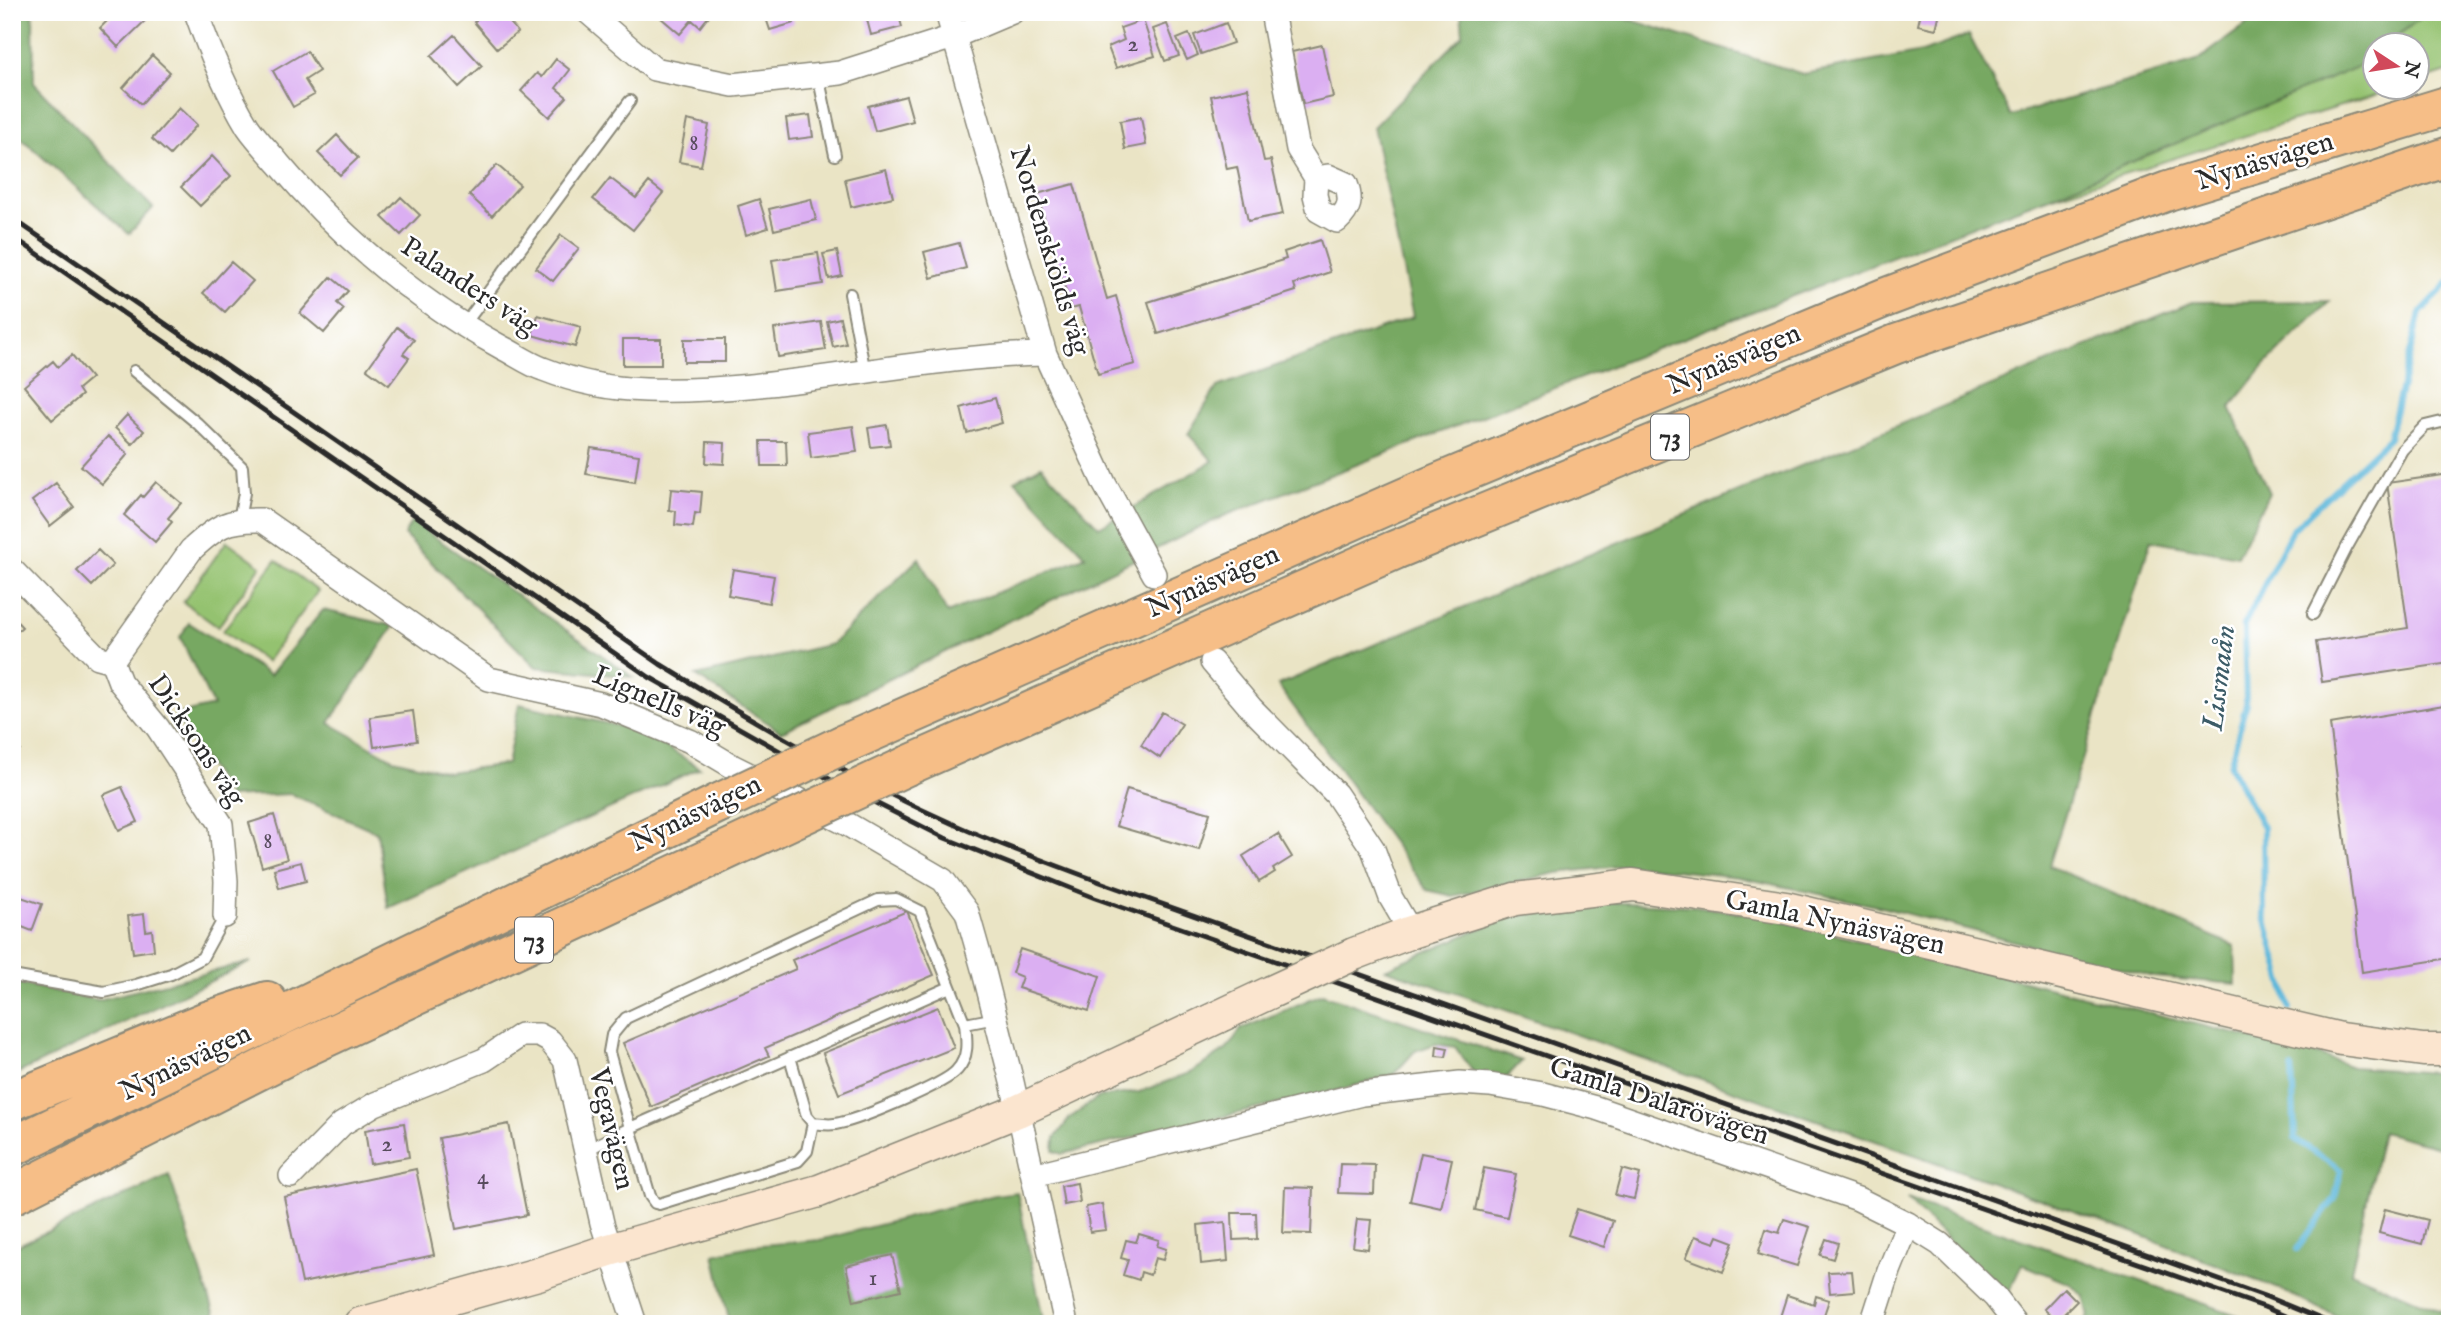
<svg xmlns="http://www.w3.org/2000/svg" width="2462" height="1336" font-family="'IM FELL English',serif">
	<rect width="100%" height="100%" fill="#fff"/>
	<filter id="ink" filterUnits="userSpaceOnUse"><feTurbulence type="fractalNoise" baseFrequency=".0143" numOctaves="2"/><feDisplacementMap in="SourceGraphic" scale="14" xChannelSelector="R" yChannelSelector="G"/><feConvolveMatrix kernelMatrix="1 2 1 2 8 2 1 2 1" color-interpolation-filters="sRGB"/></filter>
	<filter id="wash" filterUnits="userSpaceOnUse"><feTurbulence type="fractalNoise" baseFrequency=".00686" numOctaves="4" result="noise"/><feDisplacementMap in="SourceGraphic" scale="28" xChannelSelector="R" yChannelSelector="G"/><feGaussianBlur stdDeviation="1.57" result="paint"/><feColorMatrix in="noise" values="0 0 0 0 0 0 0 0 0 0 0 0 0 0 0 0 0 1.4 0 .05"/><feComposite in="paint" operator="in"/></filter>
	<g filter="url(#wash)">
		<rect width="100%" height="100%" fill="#eae4c5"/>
		<path fill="#94c270" stroke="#60764e" stroke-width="2" d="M2428 12H2450V71L2417 82 2416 46H2385Z
			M2374 53V88H2398L2041 200 2355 68Z
			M227 541 261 566 218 627 183 602Z
			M276 560 318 591 266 662 223 631Z"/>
		<path fill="#77a862" stroke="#516a46" stroke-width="2" d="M12 12H33L34 83 153 208 129 234 12 130Z
			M1461 12H1606L1803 74 1922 52 1969 35 2011 116 2197 61 2263 12H2428L2385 45 2374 46V53L2355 68 2041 200 1224 516 781 732 696 676 832 644 919 558 947 613 1086 556 1015 480 1041 466 1099 527 1213 461 1188 434 1217 387 1413 317 1373 127 1463 35Z
			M2330 301 2264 366 2230 408 2269 493 2237 556 2151 540 2049 866 2235 946 2236 984 2154 977 1877 906 1738 877 1629 865 1557 873 1453 896 1427 890 1278 685 2192 302Z
			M412 521 633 677 536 667 404 535Z
			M323 610 394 626 329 723 393 759 448 772 507 764 519 704 641 731 700 768 388 908 377 832 291 794 229 797 175 715 213 706 180 637 189 623 270 675Z
			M1602 902 1695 906 1768 917 2319 1055 2352 1067 2450 1074V1150L2382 1132 2351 1272 2450 1315V1324H2353L2281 1290 2138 1234 1526 1017 1385 969 1505 918Z
			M251 962 12 1076V982L98 1000Z
			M1322 994 1522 1061 1506 1078 1474 1073 1455 1047 1435 1044 1415 1051 1394 1074 1343 1089 1062 1154 1054 1151 1055 1138 1070 1118 1099 1097 1139 1092 1192 1072 1227 1049 1241 1029Z
			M169 1175 218 1324H12V1248Z
			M1017 1192 1044 1324H730L714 1254 750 1246 820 1240 995 1195Z
			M1907 1199 2262 1324H2083L2089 1316 2084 1296 2070 1284 2022 1264 2009 1292 1965 1258Z"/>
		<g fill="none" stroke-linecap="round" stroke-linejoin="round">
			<path stroke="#5db7da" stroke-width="6" d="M2290 1009 2264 913 2263 827 2230 766 2246 704 2244 625 2292 530 2389 438 2420 313 2450 281
				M2292 1069 2295 1139 2341 1170 2335 1198 2297 1249"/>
		</g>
		<g id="blocks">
			<path fill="#dbaff2" d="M116 12H143L148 18 118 47 100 28Z
				M248 12H270L251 20Z
				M485 12H501L518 32 497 49 474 22Z
				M664 12H712L700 27 692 20 680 34 660 17Z
				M764 12H791L794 23 770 30Z
				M865 12H898L902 27 871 35Z
				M1289 12H1308V13L1290 17Z
				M1921 12H1940L1936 29 1918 25Z
				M1143 20 1155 56 1116 68 1108 47 1124 40 1120 28Z
				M1226 23 1233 43 1201 54 1194 35Z
				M1167 24 1179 56 1165 61 1153 29Z
				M1189 34 1198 55 1187 60 1177 39Z
				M454 35 482 66 459 87 431 56Z
				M1322 45 1333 97 1303 104 1292 52Z
				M307 51 319 71 305 80 314 95 293 107 273 71Z
				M152 55 170 72 141 104 123 88Z
				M556 59 570 70 556 88 567 97 549 117 521 91 537 73 542 77Z
				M1248 88 1264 161 1271 160 1283 214 1248 221 1237 167 1227 169 1211 96Z
				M906 96 913 121 875 131 868 106Z
				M179 108 197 125 170 155 152 139Z
				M810 115 813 137 789 140 786 118Z
				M1141 117 1146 145 1125 149 1120 121Z
				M687 120 709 125 701 166 679 162Z
				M337 135 358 158 340 175 318 153Z
				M212 156 231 176 200 206 181 187Z
				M497 165 520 185 492 216 469 195Z
				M886 169 893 197 851 207 845 179Z
				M610 178 636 198 649 182 663 193 633 230 593 199Z
				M1074 184 1107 299 1116 296 1135 364 1098 374 1079 307 1071 309 1037 194Z
				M401 197 420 215 401 235 382 217Z
				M759 199 768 228 746 235 738 206Z
				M811 199 816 220 774 230 769 209Z
				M561 235 579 248 553 281 536 268Z
				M1320 240 1330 272 1294 284 1296 291 1158 334 1148 302 1286 259 1284 252Z
				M959 243 966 268 931 278 924 252Z
				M837 251 842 276 829 279 823 254Z
				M818 253 823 284 777 291 772 260Z
				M231 262 253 281 225 312 203 293Z
				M331 277 348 291 337 303 344 309 324 333 300 313Z
				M538 315 581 327 575 347 532 335Z
				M840 318 846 344 833 347 827 321Z
				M821 322 826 350 778 357 774 329Z
				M397 327 414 340 403 354 409 358 389 385 367 369Z
				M623 339H661V365H623Z
				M684 339H725V362H684Z
				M72 355 91 378 78 389 82 395 52 420 24 386 53 361 58 367Z
				M995 398 1002 423 967 433 961 408Z
				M127 415 144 431 132 444 115 428Z
				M887 425 890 445 871 447 868 428Z
				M853 426 857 452 811 458 808 432Z
				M108 436 128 454 102 484 81 466Z
				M761 441H786L787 466H762Z
				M707 442 725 443 724 464 706 463Z
				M591 448 639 455 635 482 586 474Z
				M2450 474V663L2322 682 2316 642 2408 628 2387 483Z
				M156 482 181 503 168 518 172 522 155 542 124 515 141 495 143 497Z
				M56 483 74 507 50 526 32 501Z
				M671 489 702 492 700 514 695 513 693 527 675 525 676 511 669 510Z
				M98 550 113 565 92 586 77 571Z
				M733 569 774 576 769 603 728 595Z
				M12 616 22 627 12 636Z
				M2450 704V958L2362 972 2330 724Z
				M413 711 417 741 374 747 370 717Z
				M1162 712 1182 724 1160 758 1141 745Z
				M12 740 20 750 12 756Z
				M122 787 138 822 119 830 103 795Z
				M1127 789 1210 813 1199 850 1116 826Z
				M274 815 287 859 262 867 249 823Z
				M1278 834 1292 857 1273 869 1275 872 1259 882 1243 856Z
				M301 862 306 881 279 888 274 869Z
				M12 894 42 904 32 931 12 923Z
				M907 911 934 975 765 1048 769 1056 651 1107 623 1043 796 969 792 960Z
				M144 914 146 931 152 930 154 950 133 953 128 916Z
				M1020 949 1100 976 1089 1011 1018 988 1022 977 1012 973Z
				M938 1007 954 1048 839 1094 823 1053Z
				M1437 1046 1448 1048 1446 1057 1436 1056Z
				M404 1123 409 1157 370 1164 365 1130Z
				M509 1124 527 1215 456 1229 439 1138Z
				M1421 1153 1452 1159 1441 1208 1410 1201Z
				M1340 1164 1375 1165 1374 1194 1338 1193Z
				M1484 1168 1516 1174 1507 1217 1475 1210Z
				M416 1169 434 1255 302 1283 284 1197Z
				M1622 1169 1640 1174 1634 1199 1615 1195Z
				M1077 1183 1080 1202 1064 1205 1061 1186Z
				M1285 1187 1313 1188 1311 1234 1283 1233Z
				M1102 1204 1106 1230 1090 1232 1086 1207Z
				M1577 1209 1613 1221 1604 1247 1568 1235Z
				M2385 1209 2428 1220 2422 1244 2379 1233Z
				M1232 1213H1256L1257 1239 1233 1240Z
				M1357 1219 1371 1220 1368 1249 1353 1247Z
				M1784 1219 1810 1227 1797 1266 1758 1254 1766 1229 1779 1233Z
				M1225 1222 1228 1261 1201 1264 1198 1225Z
				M1139 1234 1159 1240 1157 1246 1166 1249 1163 1260 1155 1258 1150 1275 1141 1272 1139 1280 1123 1275 1128 1260 1121 1258 1126 1240 1136 1242Z
				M1695 1236 1715 1243 1718 1236 1734 1242 1723 1272 1686 1258Z
				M1826 1239 1838 1243 1833 1259 1820 1255Z
				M892 1255 901 1290 854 1301 846 1266Z
				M1852 1271 1854 1291 1830 1293 1828 1272Z
				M2064 1288 2077 1301 2057 1321 2044 1309Z
				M1787 1295 1814 1304 1816 1296 1829 1300 1821 1324H1800L1780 1317Z
				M715 1318 716 1324H693V1323Z"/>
		</g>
	</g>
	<g filter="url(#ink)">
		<use href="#blocks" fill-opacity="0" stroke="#8a8878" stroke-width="2"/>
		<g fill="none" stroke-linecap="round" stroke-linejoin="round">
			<g stroke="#8a8878" stroke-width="14">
				<path id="lane" d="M818 75 835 155
					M850 294 865 373
					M464 325 630 101
					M134 371 197 423 242 467 244 493 239 520
					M2313 614 2347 547 2402 450 2425 426 2450 420
					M12 976 104 992 136 985 171 974 202 958 225 916
					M790 1057 807 1116 813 1123C822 1124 831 1126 840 1123 860 1119 946 1084 957 1070 969 1057 967 1041 965 1024
					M813 1123 807 1151 798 1161 659 1204 655 1203 650 1196 630 1128 950 987
					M585 1151 630 1128 609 1052 612 1035 626 1018 878 900 896 899 920 911 965 1024 996 1018"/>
			</g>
			<g stroke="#8a8878" stroke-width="26">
				<path id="street" d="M196 12C210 52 226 91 248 127 257 140 269 152 279 164 341 237 417 301 501 347 515 354 529 364 543 369 576 382 611 389 646 390 780 394 912 356 1045 354
					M588 12 654 69 733 85 840 73 953 37 1012 12
					M947 12 1045 354 1104 483 1154 574
					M1272 12 1298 149 1316 178 1315 195 1319 211 1337 221C1350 209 1352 200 1346 184L1328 176 1316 178
					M12 570 97 657 112 661 120 682 158 728 221 824 226 881 225 916
					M112 661 191 550C217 526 227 519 262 520L489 679 601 704 690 741 732 766 847 824 943 880 967 912 984 972 1012 1082 1066 1324
					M1212 662 1251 708 1336 794 1373 849 1391 898 1411 932
					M1033 1175 1362 1094 1460 1083 1490 1085 1543 1094 1596 1108 1858 1199 1908 1224 1940 1244 1995 1297 2016 1324
					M291 1176 342 1124 375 1104 484 1060 521 1035H539L550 1041 565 1060 602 1223 635 1324
					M1872 1324 1889 1271 1908 1224"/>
			</g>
			<g stroke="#8a8878" stroke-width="35">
				<path id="secondary" d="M1354 954 1411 932 1515 899 1633 885 1786 908 2341 1039 2423 1050H2450
					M360 1324 538 1274 609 1250 819 1191 1018 1111 1271 992"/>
			</g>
			<g stroke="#8a8878" stroke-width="42">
				<path id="highway" d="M844 744 1431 486 1884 298 2168 191 2450 105
					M909 765 1395 550 1896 344 2450 156
					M12 1101 204 1022 267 1001
					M12 1147 719 803
					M12 1195 299 1050 770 830"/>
			</g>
			<use href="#lane" stroke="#fff" stroke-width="10"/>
			<use href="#street" stroke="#fff" stroke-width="23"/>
			<use href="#secondary" stroke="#fbe5cf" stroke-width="32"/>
			<use href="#highway" stroke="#f6be87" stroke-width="38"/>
			<path stroke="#2b2b2b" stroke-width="5" d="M12 218 660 664C754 722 850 778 951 823 999 845 1051 863 1100 882L2267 1297 2333 1324
				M12 236 649 677 838 784 945 838 1095 898 2264 1307 2304 1324"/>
			<g stroke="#8a8878" stroke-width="35" stroke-linecap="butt">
				<path id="secondary-bridge" d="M1271 992 1354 954"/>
			</g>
			<g stroke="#8a8878" stroke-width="42" stroke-linecap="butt">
				<path id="highway-bridge" d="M719 803 844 744
					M770 830 909 765"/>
			</g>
			<use href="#secondary-bridge" stroke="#fbe5cf" stroke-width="32"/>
			<use href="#highway-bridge" stroke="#f6be87" stroke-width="38"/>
		</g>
	</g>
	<g text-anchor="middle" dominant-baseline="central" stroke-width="5" stroke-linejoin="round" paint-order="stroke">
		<g font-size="24" fill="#574c5d">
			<text x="1133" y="44">2</text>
			<text x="694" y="143">8</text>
			<text x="268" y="841">8</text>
			<text x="387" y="1144">2</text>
			<text x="483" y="1177">4</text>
			<text x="873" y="1278">1</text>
		</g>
		<g fill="#fff" stroke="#6b6b6b" stroke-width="2">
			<rect x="1651" y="414.5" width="38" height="45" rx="5"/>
			<rect x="515" y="917.5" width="38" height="45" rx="5"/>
		</g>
		<g font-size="26" font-weight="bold" fill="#2b2b2b">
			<text x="1670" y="437">73</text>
			<text x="534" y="940">73</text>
		</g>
		<g font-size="28" fill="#2b2b2b" stroke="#fff">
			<text transform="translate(2265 162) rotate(-17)">Nynäsvägen</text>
			<text transform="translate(1049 251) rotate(73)">Nordenskiölds väg</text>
			<text transform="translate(469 287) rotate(33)">Palanders väg</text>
			<text transform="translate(1734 360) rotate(-23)">Nynäsvägen</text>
			<text transform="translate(1213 582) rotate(-24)">Nynäsvägen</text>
			<text transform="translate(659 702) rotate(23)">Lignells väg</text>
			<text transform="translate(196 741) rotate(56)">Dicksons väg</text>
			<text transform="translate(696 814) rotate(-26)">Nynäsvägen</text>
			<text transform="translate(1835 923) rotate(12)">Gamla Nynäsvägen</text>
			<text transform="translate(186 1063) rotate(-26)">Nynäsvägen</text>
			<text transform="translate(1659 1102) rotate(18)">Gamla Dalarövägen</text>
			<text transform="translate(611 1129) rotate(77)">Vegavägen</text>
		</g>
		<g font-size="30" font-style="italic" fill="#3c5c68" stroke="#fff">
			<text transform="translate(2220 678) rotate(-83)">Lissmaån</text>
		</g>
	</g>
	<rect width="2462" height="1336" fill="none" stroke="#fff" stroke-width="42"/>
	<g transform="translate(2396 66) rotate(102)"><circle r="33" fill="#ffffff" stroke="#aaaaaa" stroke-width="2"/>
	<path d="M0-5L12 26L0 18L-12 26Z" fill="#d1495b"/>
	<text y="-10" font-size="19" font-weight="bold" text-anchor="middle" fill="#2b2b2b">N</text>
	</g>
</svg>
